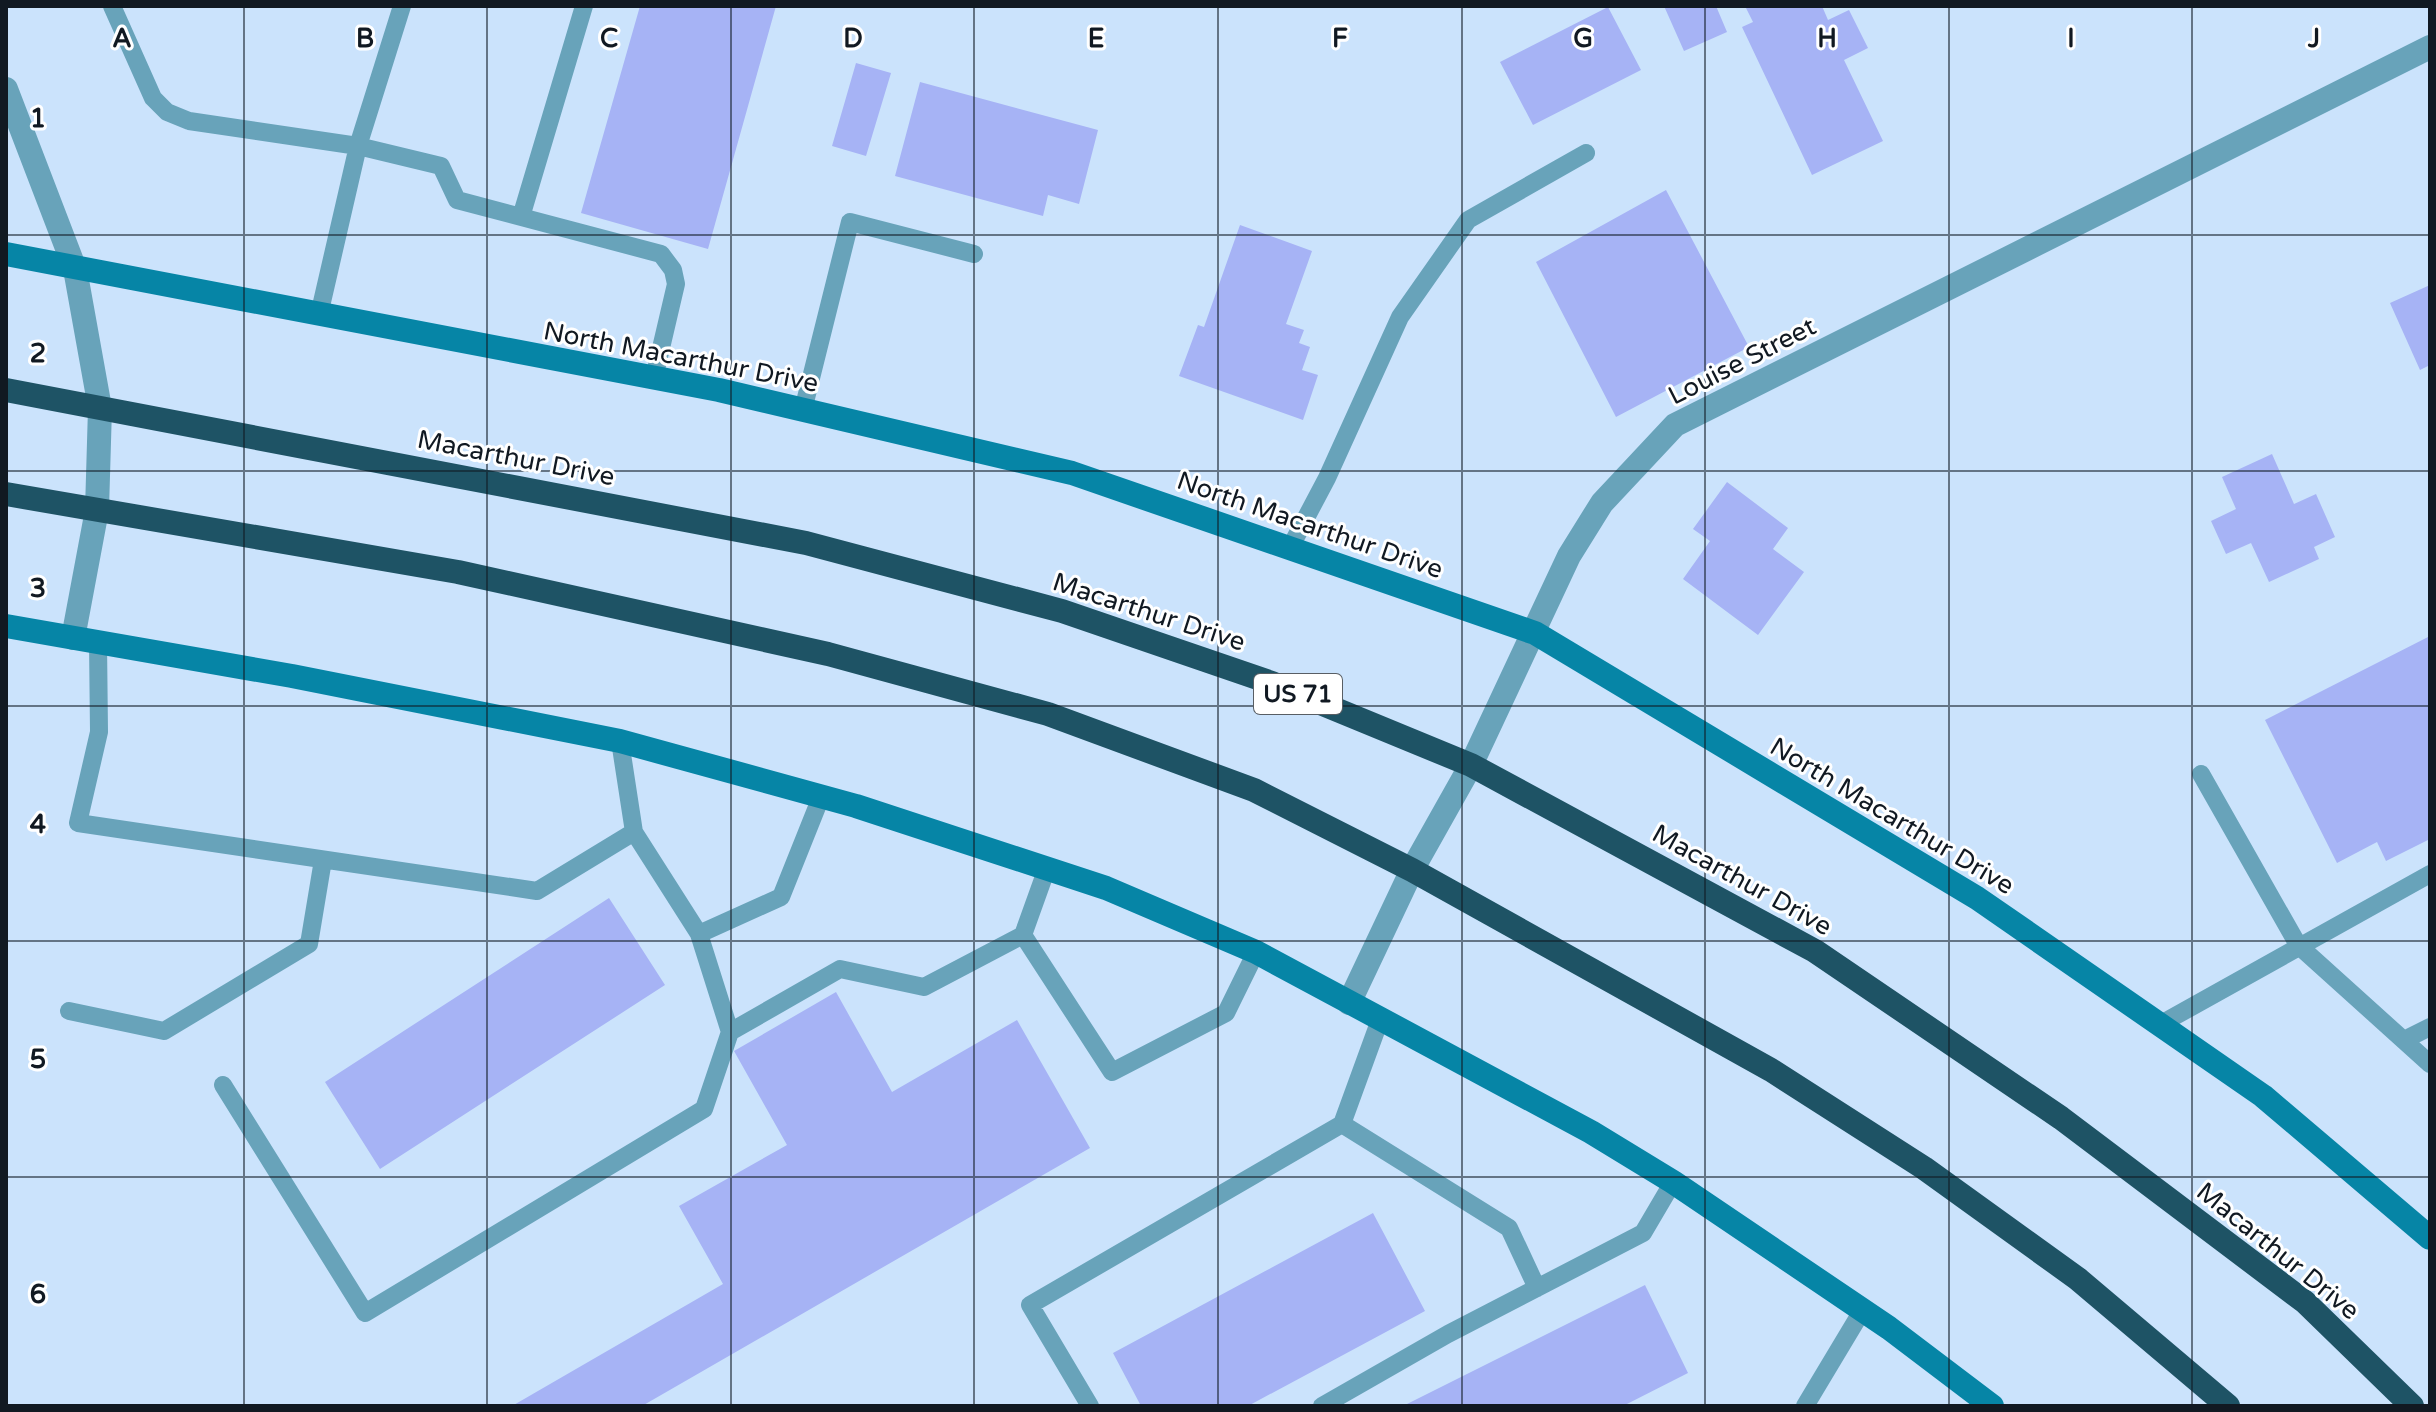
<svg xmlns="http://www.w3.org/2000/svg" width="2436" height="1412" font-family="'Varela Round',sans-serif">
	<rect width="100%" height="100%" fill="#cbe3fc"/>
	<path fill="#a6b3f5" d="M640 6H776L708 249 581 213Z
		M1664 6H1716L1727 32 1684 51Z
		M1745 6H1822L1828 20 1849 10 1868 48 1844 60 1883 141 1812 175 1742 27 1753 22Z
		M1608 7 1641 70 1533 125 1500 62Z
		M856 63 891 73 866 156 832 146Z
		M920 82 1098 130 1079 204 1048 195 1043 216 895 176Z
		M1666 190 1749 347 1616 417 1536 262Z
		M1240 225 1312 251 1286 324 1304 330 1299 343 1310 347 1302 370 1318 375 1303 420 1179 376 1198 325 1204 327Z
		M2430 285V365L2420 370 2390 303Z
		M2272 454 2294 504 2316 494 2335 537 2314 547 2319 559 2269 582 2251 543 2226 554 2211 521 2236 509 2222 477Z
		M1727 482 1788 528 1773 549 1804 572 1758 635 1683 579 1710 541 1693 529Z
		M2430 636V839L2386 861 2377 842 2337 863 2265 720Z
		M609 898 665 985 380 1169 325 1082Z
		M836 992 892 1092 1017 1020 1090 1148 642 1406H512L723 1284 679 1206 787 1145 734 1051Z
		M1373 1213 1425 1311 1248 1406H1141L1113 1353Z
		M1645 1285 1688 1373 1623 1406H1403Z"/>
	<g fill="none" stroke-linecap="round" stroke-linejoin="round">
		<path stroke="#68a3ba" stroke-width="18" d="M112 6 153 98 167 112 189 121 358 146 441 166 457 200 661 254 673 270 676 284 654 378
			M521 217 584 6
			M319 315 358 146 402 6
			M803 410 850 222 974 254
			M1290 548 1327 478 1400 317 1468 220 1586 153
			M98 642 99 732 78 823 537 891 634 832
			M620 741 634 832 699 934 781 897 821 797
			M2201 774 2298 945 2430 1064
			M1023 935 1112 1072 1226 1013 1256 952
			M69 1011 164 1031 309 944 323 860
			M2159 1025 2430 874
			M730 1032 840 969 924 987 1023 935 1047 868
			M2404 1040 2430 1027
			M223 1085 365 1313 704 1109 730 1032 699 934
			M1342 1124 1509 1228 1537 1288
			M1090 1406 1030 1305 1342 1124 1381 1017
			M1322 1406 1448 1334 1643 1233 1673 1182
			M1805 1406 1862 1311"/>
		<path stroke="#68a3ba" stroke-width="24" d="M6 89 75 269 100 408 97 510 73 638
			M1349 1003 1412 870 1471 765 1569 556 1602 503 1675 425 2430 47"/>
		<path stroke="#0685a6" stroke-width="24" d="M6 254 719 390 1072 473 1535 633 1977 898 2263 1096 2430 1238
			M6 626 292 676 620 741 856 806 1106 888 1256 952 1591 1132 1673 1182 1889 1328 1992 1406"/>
		<path stroke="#1e5365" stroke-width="24" d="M6 390 806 543 1062 611 1272 683 1471 765 1815 951 2061 1118 2305 1302 2412 1406
			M6 494 458 572 828 654 1048 714 1254 790 1412 870 1771 1070 1924 1168 2078 1279 2228 1406"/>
	</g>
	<path fill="none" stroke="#111922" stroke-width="2" stroke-opacity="0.55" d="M244 6V1406M487 6V1406M731 6V1406M974 6V1406M1218 6V1406M1462 6V1406M1705 6V1406M1949 6V1406M2192 6V1406M6 235H2430M6 471H2430M6 706H2430M6 941H2430M6 1177H2430"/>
	<g text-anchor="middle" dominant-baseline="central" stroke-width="6" stroke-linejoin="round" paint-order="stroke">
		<rect fill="#fff" stroke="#585e64" stroke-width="2" x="1254" y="674" width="88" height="40" rx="6"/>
		<g font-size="24" font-weight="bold" fill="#111922">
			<text x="1298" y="694">US 71</text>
		</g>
		<g font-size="26" fill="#111922" stroke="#fff">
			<text transform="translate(681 357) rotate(11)">North Macarthur Drive</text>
			<text transform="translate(1742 361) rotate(-27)">Louise Street</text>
			<text transform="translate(516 458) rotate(11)">Macarthur Drive</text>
			<text transform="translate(1310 525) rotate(19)">North Macarthur Drive</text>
			<text transform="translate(1149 612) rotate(18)">Macarthur Drive</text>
			<text transform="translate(1892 816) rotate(31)">North Macarthur Drive</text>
			<text transform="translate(1742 880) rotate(29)">Macarthur Drive</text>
			<text transform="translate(2278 1251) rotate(39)">Macarthur Drive</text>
		</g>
	</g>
	<g font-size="26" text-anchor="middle" font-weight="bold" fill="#111922" stroke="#fff" stroke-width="6" stroke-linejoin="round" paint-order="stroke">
		<text x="122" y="47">A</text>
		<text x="365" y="47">B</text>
		<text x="609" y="47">C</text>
		<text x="853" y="47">D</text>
		<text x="1096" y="47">E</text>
		<text x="1340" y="47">F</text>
		<text x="1583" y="47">G</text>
		<text x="1827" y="47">H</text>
		<text x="2071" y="47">I</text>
		<text x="2314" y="47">J</text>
		<text x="38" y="127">1</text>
		<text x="38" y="362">2</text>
		<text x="38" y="597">3</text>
		<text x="38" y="833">4</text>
		<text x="38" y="1068">5</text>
		<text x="38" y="1303">6</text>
	</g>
	<rect width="2436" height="1412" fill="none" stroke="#111922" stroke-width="16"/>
</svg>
